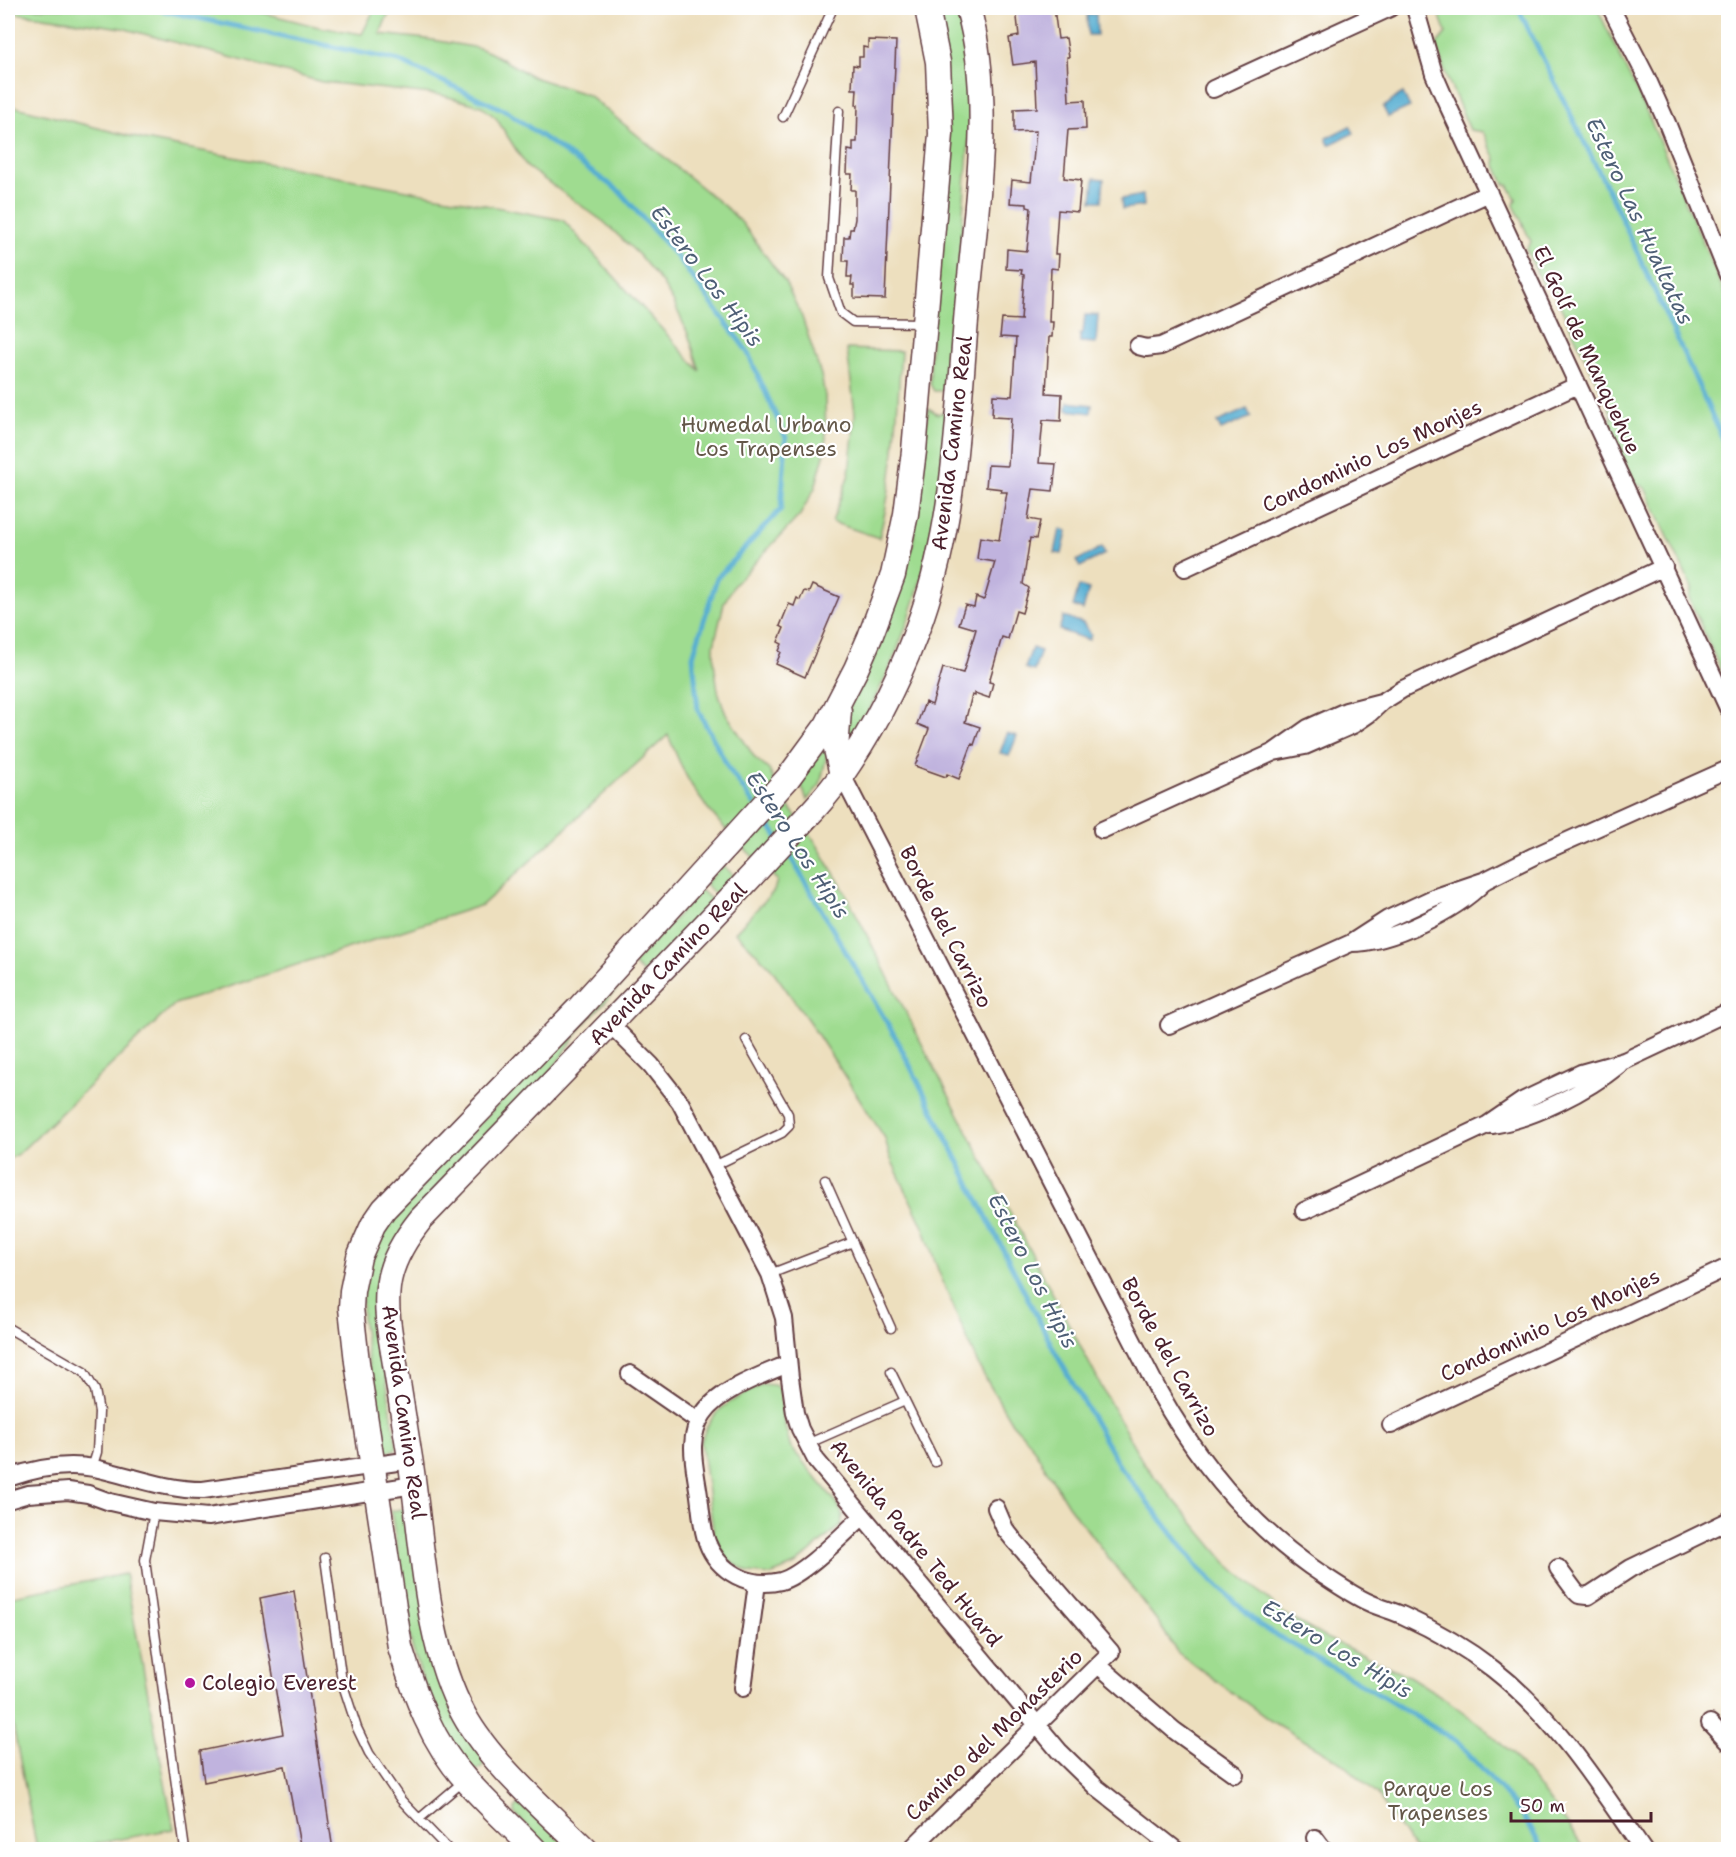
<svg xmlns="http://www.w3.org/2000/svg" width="1736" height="1857" font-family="'Shantell Sans',sans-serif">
	<rect width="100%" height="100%" fill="#fff"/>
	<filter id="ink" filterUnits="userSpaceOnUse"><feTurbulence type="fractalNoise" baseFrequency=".0167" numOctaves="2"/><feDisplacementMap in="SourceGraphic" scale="12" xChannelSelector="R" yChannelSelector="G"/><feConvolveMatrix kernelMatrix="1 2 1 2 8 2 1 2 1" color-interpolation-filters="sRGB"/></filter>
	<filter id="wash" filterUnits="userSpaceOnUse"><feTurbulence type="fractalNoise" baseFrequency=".008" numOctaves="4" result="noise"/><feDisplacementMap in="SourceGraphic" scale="24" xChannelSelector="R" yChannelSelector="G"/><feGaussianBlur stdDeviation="1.35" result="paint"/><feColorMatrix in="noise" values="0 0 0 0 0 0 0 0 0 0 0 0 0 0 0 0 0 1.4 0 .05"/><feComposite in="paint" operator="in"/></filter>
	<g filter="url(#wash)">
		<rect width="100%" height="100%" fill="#eddfbe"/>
		<path fill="#9fdc90" stroke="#747e5e" stroke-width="1.5" d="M8 8H244L319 27 362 34 375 8H394L387 17 380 34 426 39 479 48 491 53 533 77 588 95 729 210 742 223 785 282 802 317 821 375 825 395 826 448 815 488 800 515 734 585 724 603 714 645V662L718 691 725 712 755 758 769 770 784 801 813 838 844 890 925 1050 1108 1399 1144 1464 1226 1562 1284 1614 1324 1637 1409 1676 1444 1698 1482 1726 1513 1755 1566 1822 1584 1849H1414L1378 1795 1338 1760 1271 1721 1177 1652 1158 1622 1068 1505 1029 1441 1012 1423 979 1367 938 1270 924 1229 890 1157 885 1138 810 1023 771 968 735 932 774 891 777 880C751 854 721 828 700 798 686 779 677 757 668 735L482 905 175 1004 17 1155 8 1159V105L145 140 563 220 700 371 688 334 673 301 662 283 639 255 604 222 527 167 496 118 481 106 441 95 322 82 122 28 8 12Z
			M937 8H957L964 39 970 81V126L949 385 944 391H934L930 384Z
			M1437 8H1597L1649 117 1728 301V687L1689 598 1692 588 1645 488 1634 482 1608 426 1612 417 1606 401 1551 287 1542 284 1526 249 1531 242 1514 205 1516 199 1508 185 1504 184 1495 163 1496 159 1483 132 1470 130 1446 75 1436 45 1446 33Z
			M847 349 901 351C897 414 895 477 879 538L832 522 849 474 855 414Z
			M928 408 938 414 947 410C939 510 926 591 883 682 872 703 862 728 847 746L845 719 852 701 878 649 898 595 913 543Z
			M825 747 828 750 820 785 807 800 800 782Z
			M723 865 736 878 717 896 705 884Z
			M701 890 714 902 643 973 633 964Z
			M619 977H623L624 982 584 1024 555 1066 378 1282 375 1307 397 1448C391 1452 388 1453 381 1450L362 1317 363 1284 376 1243 389 1219Z
			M763 1384 774 1385 780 1389 783 1417 790 1446 836 1502 843 1515 841 1525 795 1565 771 1575 749 1573 728 1560 715 1543 701 1442C711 1406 733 1401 763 1384Z
			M406 1508 484 1759 483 1766 477 1770H470L446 1734 431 1705 412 1647 391 1511Z
			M125 1574 174 1829 67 1849H37L8 1699V1597Z
			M519 1804H524L570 1849H550L515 1814V1808Z"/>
		<path fill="#54add1" stroke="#4f667e" stroke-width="1.5" d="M1096 14 1097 35H1088L1087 15Z
			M1403 93 1410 107 1388 117 1383 107C1391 103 1395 97 1403 93Z
			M1350 126 1354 133 1329 145 1326 138Z
			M1094 178 1104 179 1102 201H1092Z
			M1143 195 1144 206 1122 209 1121 199Z
			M1085 315H1098L1096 343 1080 342V334L1083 333Z
			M1068 402 1092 405 1091 413 1067 410Z
			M1247 409 1251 417 1221 430 1217 422Z
			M1060 529 1067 531 1062 554 1055 553Z
			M1102 547 1105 554 1080 567 1076 561Z
			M1079 586 1089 589 1083 610 1073 606Z
			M1063 617 1083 623 1091 635 1089 640 1059 630Z
			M1032 648 1041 651 1034 671 1025 668Z
			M1007 733 1017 736 1009 756 1000 753Z"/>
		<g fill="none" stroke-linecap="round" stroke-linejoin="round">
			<path stroke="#54add1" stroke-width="5" d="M151 8 399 61 506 111 619 191 678 258 747 351 786 438 781 509 717 578 693 656 698 710 729 769 754 804
				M1518 8 1614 202 1728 450
				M762 815 779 839
				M786 849 897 1040 1054 1350 1120 1467 1200 1569 1260 1626 1353 1679 1458 1742 1522 1814 1543 1850"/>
		</g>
		<g id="blocks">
			<path fill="#c0b3de" d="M1016 8H1054L1058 39 1066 38 1069 57H1067L1069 101 1085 100 1086 129 1068 130 1064 178 1081 180 1078 212 1058 210 1055 254H1059L1058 269 1051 268 1049 322H1053L1052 337H1049L1046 393 1062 394 1061 421 1043 420 1039 463 1056 464 1053 491 1033 489 1028 519 1040 521 1036 539 1030 538 1023 584 1029 588 1022 613 1016 611 1008 639 1002 637 989 682 993 683 989 698 975 693V696L972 695 965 722 980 727 974 745 972 744 959 779 947 774 946 777 915 766 929 729 917 724 925 702 932 705 943 668 963 673 976 629 959 624 965 605 974 607 976 597 984 600 995 562 977 559 980 537 999 540 1007 492H1001L1002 489 986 487 988 465 1008 466 1011 418 992 417 993 395 1012 396 1016 338 1000 337 1002 319 1021 320 1024 275 1021 274 1022 270 1006 269 1007 249 1027 251 1031 208 1027 207V204L1010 203 1012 180 1031 182 1036 131 1014 132V109L1037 108 1035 62 1013 65 1009 38 1019 36Z
				M868 40 896 41 885 299 854 298V285H851L852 277H847L848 261H843L844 237H849L850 229H853L855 219V190H851L852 174H847L848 150 853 151V142H857L858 105H856L857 89H852L853 65 859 66V57H863V47L868 48Z
				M812 585 839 597 805 677 776 664 781 652 779 651 782 644 778 642 784 628 780 626 789 604 794 606 797 598 800 600 804 591 809 592Z
				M294 1591 333 1850H301L285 1766 204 1782 200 1751 283 1734 260 1598Z"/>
		</g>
	</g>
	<g filter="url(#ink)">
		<use href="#blocks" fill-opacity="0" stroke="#623c41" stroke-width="1.5"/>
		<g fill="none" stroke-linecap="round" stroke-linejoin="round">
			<g stroke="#623c41" stroke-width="11">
				<path id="service" d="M839 111 829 278 841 313 853 322 924 323
					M783 117 833 8
					M714 1166 782 1133 789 1126 788 1114 746 1040
					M825 1180 891 1328
					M770 1274 853 1242
					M8 1328 84 1372 95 1390 99 1412 97 1452 92 1468
					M891 1372 935 1462
					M807 1444 905 1401
					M154 1512 145 1560 185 1850
					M325 1558 342 1682 357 1728 369 1753 401 1800 449 1850
					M419 1819 465 1780"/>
			</g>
			<g stroke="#623c41" stroke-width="20">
				<path id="minor" d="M1415 8 1434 74 1444 97 1728 708
					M1611 8 1647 78 1667 123 1728 275
					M1213 89 1390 8
					M1138 346 1146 348 1161 346 1489 193
					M1185 568 1578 385
					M1274 752 1305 746 1353 725 1369 714 1382 702 1403 689 1664 567
					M842 775 1159 1392C1200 1465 1253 1529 1323 1575 1338 1585 1354 1596 1370 1603 1381 1608 1393 1611 1404 1616 1435 1630 1466 1648 1493 1669 1556 1718 1598 1785 1643 1850
					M1102 830 1274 752 1308 728 1346 711 1381 702
					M1351 943C1391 943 1455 911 1483 883
					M610 1024 651 1065 680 1102 770 1274 784 1318 790 1378 795 1413 800 1429 816 1460 1059 1751 1097 1788 1176 1850
					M1169 1025 1351 943 1388 919 1433 898 1486 880 1534 856 1728 769
					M1492 1125C1532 1119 1587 1091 1619 1065
					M1304 1211 1487 1125 1522 1101 1581 1073 1624 1061 1728 1012
					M788 1364C762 1375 719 1390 703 1414 687 1437 694 1463 698 1489 701 1506 701 1526 707 1542 718 1572 750 1589 781 1581 805 1574 843 1534 862 1517
					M630 1374 698 1421
					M1391 1425 1728 1267
					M8 1478C34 1469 66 1463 94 1468 132 1476 165 1490 203 1490L411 1460
					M8 1500 28 1494 68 1491 88 1494 110 1502 154 1512 208 1517 414 1485
					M1558 1568 1575 1591 1579 1595 1588 1596 1631 1568 1728 1521
					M1098 1665 1175 1731 1235 1774
					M743 1688 757 1583
					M1710 1723 1728 1742
					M1315 1838 1324 1850
					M910 1850 1111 1652 1013 1539 1005 1529 996 1508"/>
			</g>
			<g stroke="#623c41" stroke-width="27">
				<path id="secondary" d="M839 711 836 749 842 775
					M535 1850C512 1826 487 1804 466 1780 432 1743 415 1695 400 1647L357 1362 351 1308 352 1291 359 1257 373 1225 384 1209 579 1008 788 778 827 725 856 669 870 637 893 575 906 514 914 451 941 134 938 62 927 8
					M586 1850C546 1810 491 1764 464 1715 424 1642 423 1540 410 1458 405 1427 400 1395 395 1364 391 1339 385 1313 388 1287 391 1261 405 1239 421 1219 498 1140 575 1060 652 980 696 935 740 889 783 842 804 820 826 798 843 773 876 725 903 671 922 616 956 517 958 412 967 309 975 213 995 102 968 8"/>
			</g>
			<use href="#service" stroke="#fff" stroke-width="8"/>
			<use href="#minor" stroke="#fff" stroke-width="16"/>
			<use href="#secondary" stroke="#fff" stroke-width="24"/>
		</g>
	</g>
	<circle fill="#b5179e" stroke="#fff" stroke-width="2" cx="190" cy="1683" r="6"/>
	<g text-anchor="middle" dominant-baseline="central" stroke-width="4.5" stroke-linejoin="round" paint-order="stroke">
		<g font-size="21" fill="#4a1f2b" stroke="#fff">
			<text transform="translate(1587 350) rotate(65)">El Golf de Manquehue</text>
			<text transform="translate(952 443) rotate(-83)">Avenida Camino Real</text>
			<text transform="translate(1372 456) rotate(-25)">Condominio Los Monjes</text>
			<text transform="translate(946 927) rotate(63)">Borde del Carrizo</text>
			<text transform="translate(668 964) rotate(-46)">Avenida Camino Real</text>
			<text transform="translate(1550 1325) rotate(-25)">Condominio Los Monjes</text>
			<text transform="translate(1170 1357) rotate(61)">Borde del Carrizo</text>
			<text transform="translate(404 1412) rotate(82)">Avenida Camino Real</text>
			<text transform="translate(916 1543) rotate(51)">Avenida Padre Ted Huard</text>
			<text transform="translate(994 1735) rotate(-44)">Camino del Monasterio</text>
		</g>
		<g font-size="21" fill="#645849" stroke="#fff">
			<text x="766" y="425">Humedal Urbano<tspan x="766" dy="24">Los Trapenses</tspan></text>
			<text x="1438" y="1789">Parque Los<tspan x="1438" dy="24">Trapenses</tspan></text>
		</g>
		<g font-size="21" fill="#4a1f2b" stroke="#fff" text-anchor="start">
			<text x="202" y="1683">Colegio Everest</text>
		</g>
		<g font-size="22" font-style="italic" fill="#4e5f76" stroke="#fff">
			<text transform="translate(1640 221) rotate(65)">Estero Las Hualtatas</text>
			<text transform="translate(707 276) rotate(53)">Estero Los Hipis</text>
			<text transform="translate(798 845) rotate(57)">Estero Los Hipis</text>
			<text transform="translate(1033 1271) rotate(63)">Estero Los Hipis</text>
			<text transform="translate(1337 1649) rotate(31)">Estero Los Hipis</text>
		</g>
	</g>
	<rect width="1736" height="1857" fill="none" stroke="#fff" stroke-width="30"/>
	<path d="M1511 1812v9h140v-9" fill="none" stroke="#4a1f2b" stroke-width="3"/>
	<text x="1520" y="1812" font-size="18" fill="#4a1f2b" stroke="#ffffff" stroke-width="4.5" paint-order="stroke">50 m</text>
</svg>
